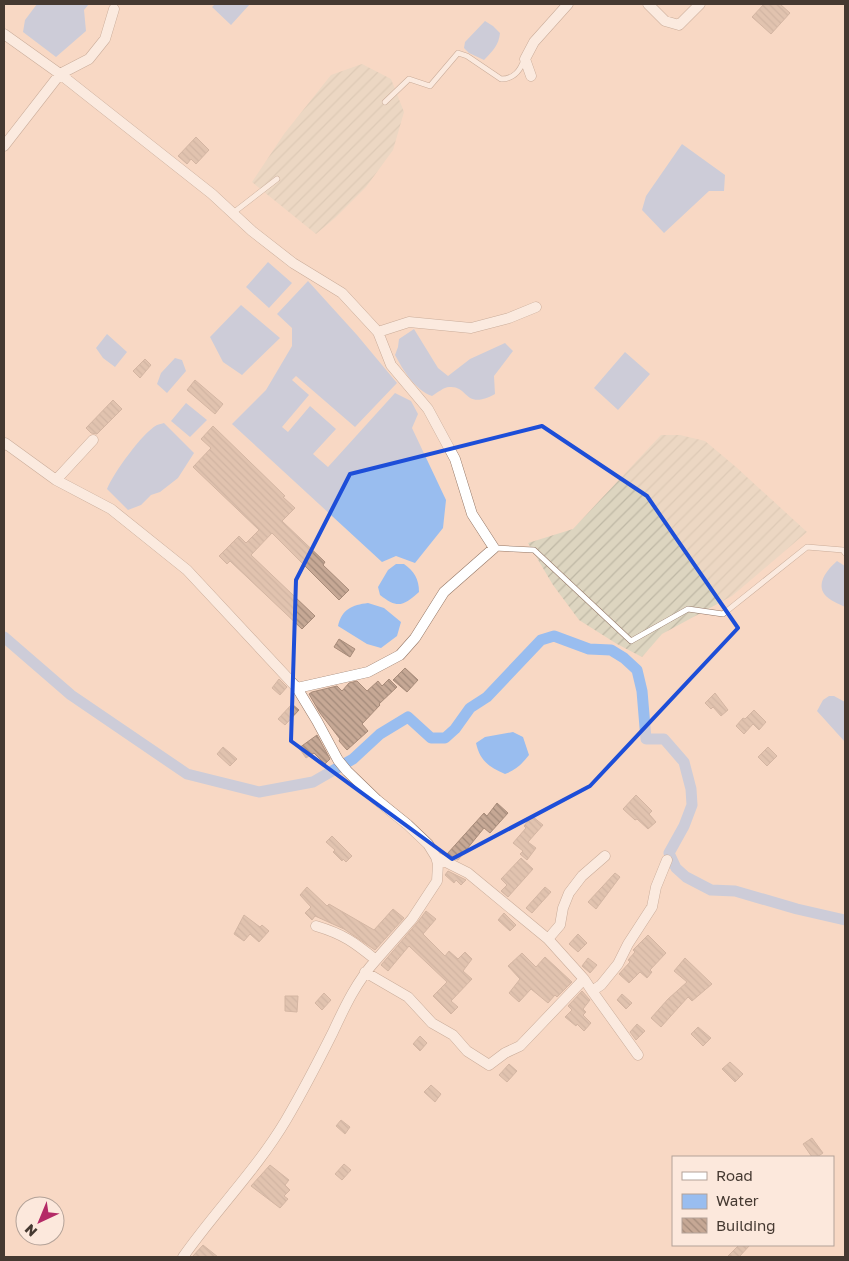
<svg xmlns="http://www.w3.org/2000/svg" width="849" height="1261" font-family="'Golos Text',sans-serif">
	<defs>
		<pattern id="industrial-furrows" width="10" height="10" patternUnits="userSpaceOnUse" patternTransform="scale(1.25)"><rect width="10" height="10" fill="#ddd5c0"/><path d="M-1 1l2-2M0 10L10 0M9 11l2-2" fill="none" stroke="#bfb8a5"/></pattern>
		<pattern id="building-back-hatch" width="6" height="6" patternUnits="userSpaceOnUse" patternTransform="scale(1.25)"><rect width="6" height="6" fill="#c6a895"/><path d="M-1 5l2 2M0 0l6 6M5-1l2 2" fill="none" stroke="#a38a7a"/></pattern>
	</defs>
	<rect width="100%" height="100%" fill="#f8d8c4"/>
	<path fill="url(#industrial-furrows)" d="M362 64 391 79 404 112 393 150 366 187 335 218 316 234 252 182 284 134 331 75Z
		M661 435H680L705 441 736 467 807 532 732 596 662 634 642 657 617 644 579 620 553 585 528 543 573 529Z"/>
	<path fill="#99bdef" d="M37 4H89L84 10 86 31 56 57 23 32 25 20Z
		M215 4H250L231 25 212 7Z
		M485 21 493 26 500 33C499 45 492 52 484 60L469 53 464 48 465 42Z
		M682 144 725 175 724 191H709L664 233 642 210 646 196Z
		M268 262 292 283 269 308 246 287Z
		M308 281 357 335 397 383 355 427 296 376 292 380 309 395 282 427 288 432 310 406 336 429 313 454 328 467 395 393 411 401 418 414 412 428 446 500 443 528 415 563 396 556 382 562 232 424 266 390 292 346V328L277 314Z
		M241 305 280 338 242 375 223 362 210 337Z
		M414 329 438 368 448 376 470 359 505 343 513 351 494 376 495 394C464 411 469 385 449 387 444 387 437 393 432 396 415 390 403 370 395 355L398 347 399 339Z
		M107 334 127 352 115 367 103 358 96 348Z
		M625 352 650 374 618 410 594 388Z
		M175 358 182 360 186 371 167 393 157 384 161 373Z
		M186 403 207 420 190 437 171 421Z
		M164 423 194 453 178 478 160 492 151 495 141 505 128 510 107 489C113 474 142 433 157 425 159 424 162 424 164 423Z
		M837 561 845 566V607C839 604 829 600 825 595 815 583 829 568 837 561Z
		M396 564H404C414 571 419 579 419 592 403 606 398 609 380 595L378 587 388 570Z
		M368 603 384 608 401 622 397 636 381 648 367 644 338 626C342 609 352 605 368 603Z
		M829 696H834L845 702V742L817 711 823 700Z
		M513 732 523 737 529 755C522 764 516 770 505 774 489 767 480 761 476 743L485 737Z"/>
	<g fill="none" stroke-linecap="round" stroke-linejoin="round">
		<path stroke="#99bdef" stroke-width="11" d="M4 637 71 695 187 774 259 792 313 782 353 759 380 734 408 717 431 738H445L455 729 470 708 487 697 541 640 554 636 589 649 611 650 624 658 637 670 642 691 646 739H664L684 762 691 789 692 805 684 826 669 853 676 868 686 877 711 890 735 891 797 909 845 920"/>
	</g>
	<path fill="url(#building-back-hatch)" stroke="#a88b79" d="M764 4H780L790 13 771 34 752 17Z
		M196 137 209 150 196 164 191 159 187 164 178 156Z
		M145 359 151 365 140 378 133 371Z
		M195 380 223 404 215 414 187 390Z
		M113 400 122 409 97 434 91 433 86 428Z
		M213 426 285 496 283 497 295 508 282 521 325 562 323 565 349 590 339 600 272 533 251 555 315 616 302 629 230 561 227 564 219 556 239 536 246 543 259 530 193 467 211 448 201 439Z
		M339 639 355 649 350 657 334 647Z
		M405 668 418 680 407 692 393 680Z
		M279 679 287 687 280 695 272 688Z
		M389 679 397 687 379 704 380 705 362 724 368 731 347 750 339 741 340 739 320 713 309 694 312 692 337 686 342 691 349 683 357 681 367 691 378 681 382 686Z
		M715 693 728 710 721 716 713 707 711 709 705 703Z
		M292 704 299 710 285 725 278 719Z
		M754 710 766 722 759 730 753 724 744 734 736 726 743 718 745 719Z
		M317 735 330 759 325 764 314 753 306 758 299 748Z
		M223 747 237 759 230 766 217 754Z
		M768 747 777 756 767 766 758 757Z
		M636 795 652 811 649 814 656 822 648 829 637 819 635 820 623 809Z
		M497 803 508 813 490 833 484 828 458 860 447 854 484 813 487 816Z
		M532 816 543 825 528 842 536 848 527 860 520 854 523 851 513 843 526 828 524 826Z
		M332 836 352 856 346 862 343 859 342 861 333 852 335 850 326 842Z
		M521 858 533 869 508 897 501 891 507 885 501 879Z
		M448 871 466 880 461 885 456 880 454 883 445 875Z
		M615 873 620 877 596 909 588 902Z
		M307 887 327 906 329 904 374 930 393 909 404 918 375 950 344 929 315 916 312 920 305 913 311 907 300 895Z
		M545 887 551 892 532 913 526 908Z
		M426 911 436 919 423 934 445 956 449 951 458 959 465 952 472 959 463 971 472 979 451 1001 458 1007 451 1014 433 996 447 982 409 946 388 971 381 965 417 923Z
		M504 913 516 925 510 931 498 920Z
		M244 915 260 927 262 925 269 931 259 942 250 934 244 941 234 934Z
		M578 934 587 943 578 952 569 944Z
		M648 935 666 953 650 970 652 972 647 978 640 972 629 983 619 974 630 962 628 960 635 952 633 950Z
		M522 953 536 967 545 957 572 982 557 997 555 995 548 1003 531 989 519 1002 509 993 520 979 508 966Z
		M588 958 597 965 590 973 582 966Z
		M685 958 712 984 692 1001 688 997 661 1027 651 1018 668 999 687 982 674 971Z
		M582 991 590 1000 583 1009 586 1012 583 1015 591 1023 584 1031 577 1024 576 1026 565 1017 572 1010 568 1006Z
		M324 993 331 1000 322 1010 315 1003Z
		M622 994 632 1003 626 1009 617 1000Z
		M285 996H298L297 1012 285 1011Z
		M637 1024 645 1031 636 1040 630 1032Z
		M698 1027 711 1038 703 1046 691 1034Z
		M420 1036 427 1043 420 1051 413 1044Z
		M730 1062 743 1074 735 1082 722 1069Z
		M509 1064 517 1071 507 1082 499 1075Z
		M431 1085 441 1094 435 1102 424 1092Z
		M341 1120 350 1127 345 1134 336 1126Z
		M812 1138 823 1153 817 1157H812L803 1144Z
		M344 1164 351 1170 342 1180 335 1174Z
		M270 1165 289 1180 285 1185 290 1190 284 1196 288 1199 280 1208 251 1186Z
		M203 1245 218 1257H192Z
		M739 1245H750L739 1257H727Z"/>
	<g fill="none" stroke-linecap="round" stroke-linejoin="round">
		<g stroke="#947766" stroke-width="6">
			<path id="lane" d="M385 102 409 79 430 86 458 53 467 56 501 79C514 79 520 71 524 60
				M233 213 277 179
				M494 548 534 550 631 641 688 609 723 614 807 547 843 550 845 553"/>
		</g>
		<g stroke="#947766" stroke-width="11">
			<path id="street" d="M648 4 665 21 679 25 700 4
				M4 34 60 74 212 194 252 231 293 263 342 293 378 332
				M531 76 525 59 534 42 568 4
				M4 146 60 74 89 59 105 39 114 9
				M4 445 5 443 56 480 111 509 187 570 297 688 317 721 338 760 347 771 377 800 408 825 428 844 436 857 438 864 437 881 412 919 376 960C354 942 343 934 316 926
				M56 480 93 440
				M297 688 368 672 400 655 415 638 444 592 494 548 472 514 455 459 428 409 391 365 378 332 409 322 471 328 509 318 536 307
				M436 857 468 873 548 939 584 979
				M548 939 560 925 563 908 569 893 582 876 605 856
				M365 972 408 997 432 1023 453 1035 467 1051 489 1065 505 1053 520 1046 584 979 592 991 601 985 618 964 628 944 652 907 656 887 667 860
				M592 991 638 1055
				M183 1257C216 1210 257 1169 286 1120 303 1091 318 1062 333 1032 345 1006 357 981 376 960"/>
		</g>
		<use href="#lane" stroke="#fff" stroke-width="5"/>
		<use href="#street" stroke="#fff" stroke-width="10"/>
	</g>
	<path d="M0 0H849V1261H0ZM542 426 647 496 738 628 590 786 452 859 291 741 296 580 350 474Z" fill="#f8d8c4" fill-opacity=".55" fill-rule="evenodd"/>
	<path fill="none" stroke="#1d4ed8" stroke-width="4" stroke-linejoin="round" d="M542 426 647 496 738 628 590 786 452 859 291 741 296 580 350 474Z"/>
	<rect width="849" height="1261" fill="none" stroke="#453931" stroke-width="10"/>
	<rect x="672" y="1156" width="162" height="90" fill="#fce8dc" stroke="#b3a298"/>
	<rect x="682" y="1172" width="25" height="8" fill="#ffffff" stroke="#b3a298"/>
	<text x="716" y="1181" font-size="15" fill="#453931">Road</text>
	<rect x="682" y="1194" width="25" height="15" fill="#99bdef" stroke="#b3a298"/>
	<text x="716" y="1206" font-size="15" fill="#453931">Water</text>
	<rect x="682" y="1218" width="25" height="15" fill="url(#building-back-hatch)" stroke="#b3a298"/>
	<text x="716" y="1231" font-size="15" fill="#453931">Building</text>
	<g transform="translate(40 1221) rotate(224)"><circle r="24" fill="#fce8dc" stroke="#b3a298"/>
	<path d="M0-4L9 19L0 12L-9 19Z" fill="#b42a66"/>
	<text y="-8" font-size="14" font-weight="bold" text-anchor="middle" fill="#453931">N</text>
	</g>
</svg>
